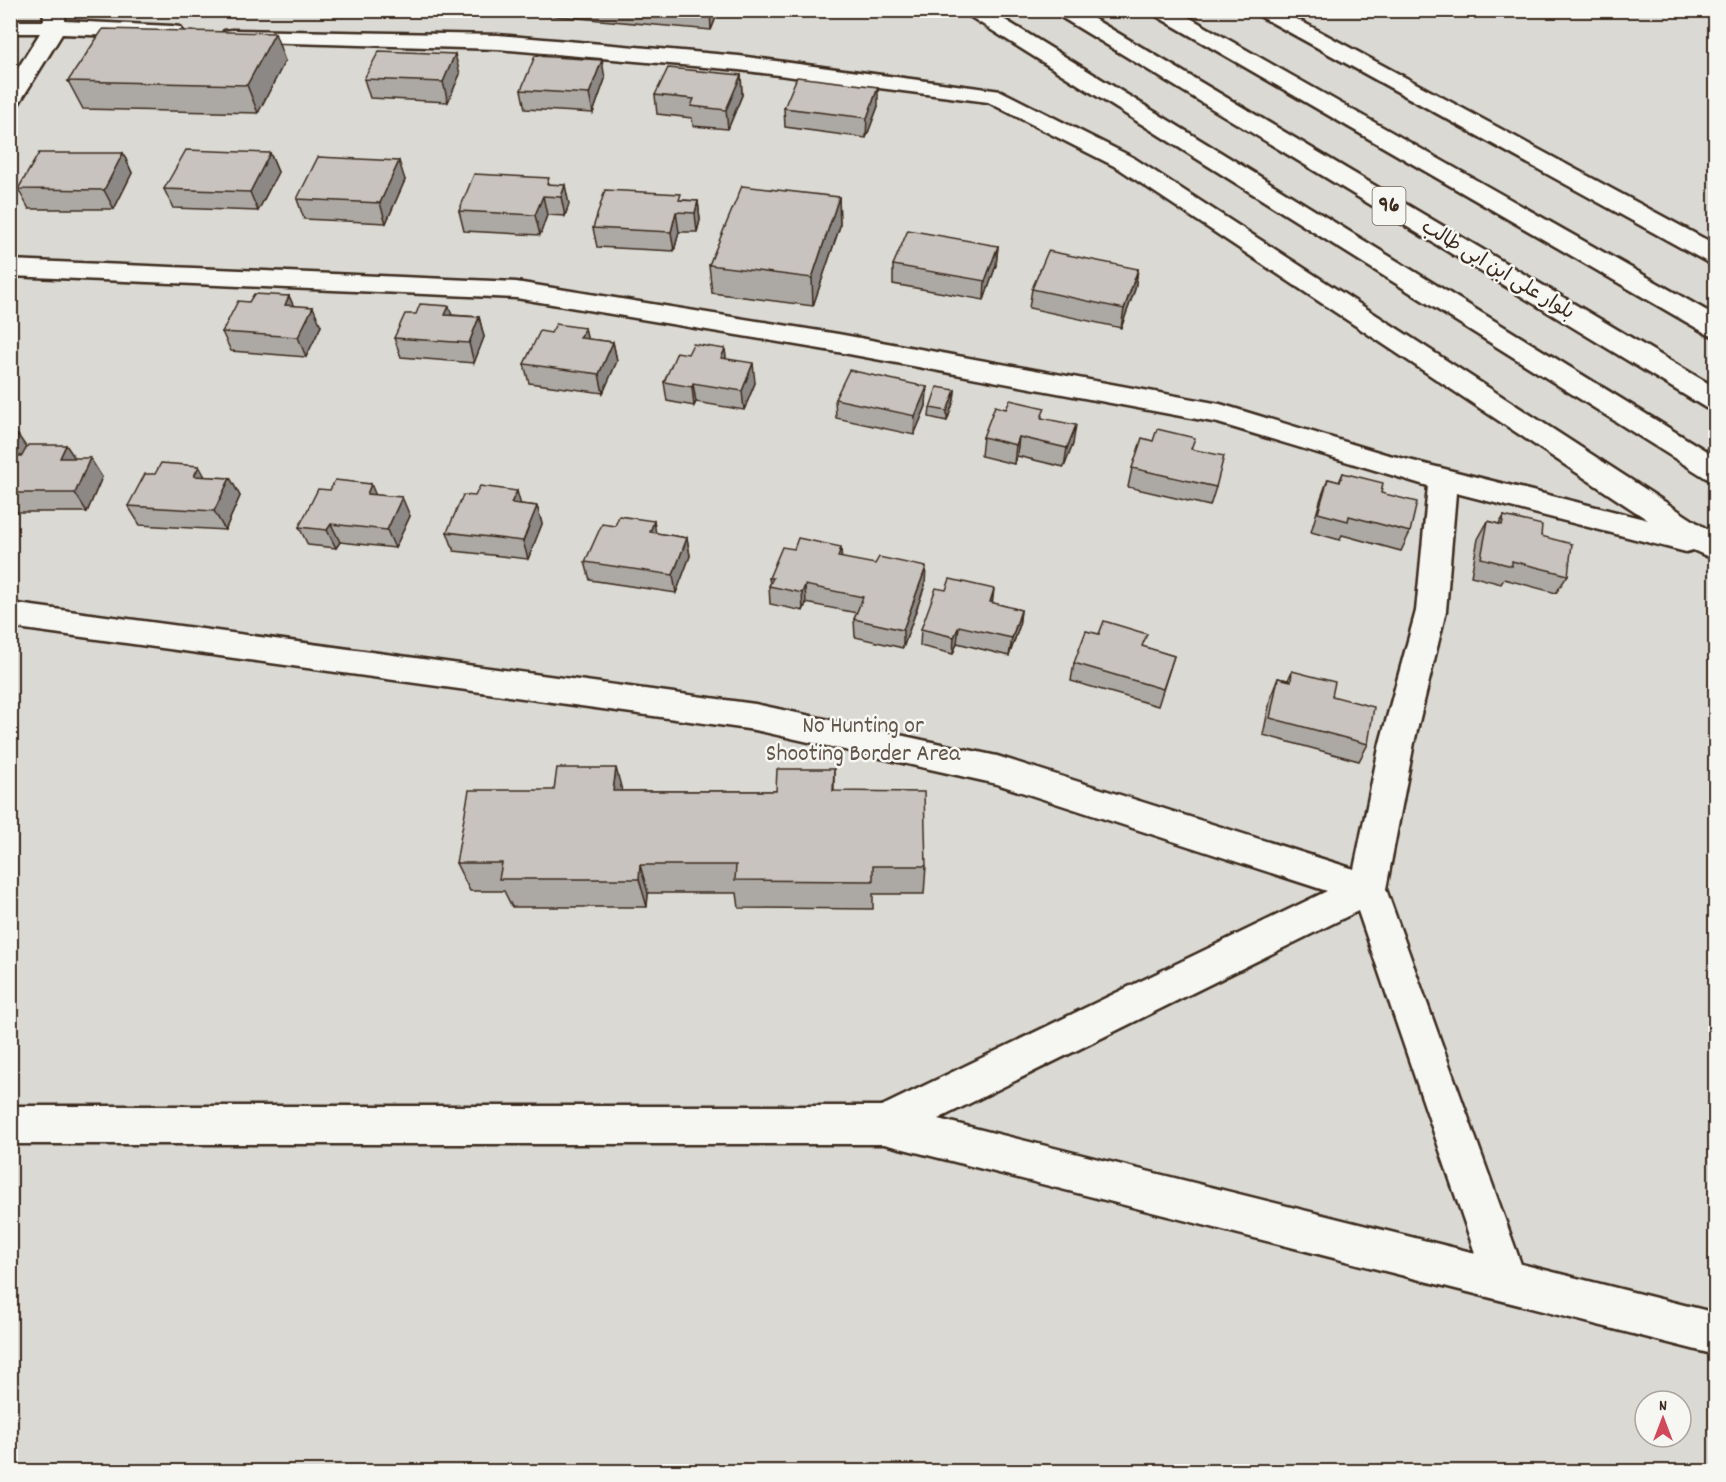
<svg xmlns="http://www.w3.org/2000/svg" width="1726" height="1482" font-family="Dekko,'Playpen Sans Arabic',sans-serif">
	<rect width="100%" height="100%" fill="#f6f6f2"/>
	<filter id="ink" filterUnits="userSpaceOnUse"><feTurbulence type="fractalNoise" baseFrequency=".0167" numOctaves="2"/><feDisplacementMap in="SourceGraphic" scale="12" xChannelSelector="R" yChannelSelector="G"/><feConvolveMatrix kernelMatrix="1 2 1 2 8 2 1 2 1" color-interpolation-filters="sRGB"/></filter>
	<g filter="url(#ink)">
		<path fill="#dad9d3" stroke="#8a8278" stroke-width="1.5" fill-rule="evenodd" d="M10 11H1715V1471H11ZM1645 1401H1681V1437H1645Z"/>
		<g fill="none" stroke-linecap="round" stroke-linejoin="round">
			<g stroke="#3b2a1e" stroke-width="5">
				<path id="minor" d="M43 10H65V21L172 26 180 27 183 32 180 37 172 38 62 34 18 105 10 107V81L40 33H10V21H44Z
					M963 10H989L1716 457V481L1706 478 966 14Z
					M1253 10H1280L1716 245V264L1707 262 1256 14Z
					M232 30 498 35 739 56 1001 91 1134 158 1716 535V557L1711 558 1693 550 1686 552 1456 493 1446 611 1414 743 1386 889 1521 1264 1716 1313V1355L884 1144H10V1106H882L1327 891 997 784 755 730 10 627V603L755 704 997 756 1354 869 1380 743 1416 611 1428 486 1218 423 838 352 516 298 10 276V260L516 282 838 334 1220 404 1385 454 1648 520 1118 168 988 102 739 70 498 49 224 41 221 36 224 31ZM1358 911 1475 1253 938 1119Z"/>
			</g>
			<g stroke="#3b2a1e" stroke-width="5">
				<path id="major" d="M1053 10H1079L1716 388V410L1706 408 1056 14Z
					M1150 10H1176L1716 316V337L1707 334 1153 14Z"/>
			</g>
			<use href="#minor" fill="#f6f6f2" fill-rule="evenodd"/>
			<use href="#major" fill="#f6f6f2" fill-rule="evenodd"/>
		</g>
		<path fill="#aca8a3" stroke="#3b2a1e" stroke-width="1.5" d="M545 10H719L711 30 545 15Z
			M285 61 258 113 83 109 68 81Z
			M460 74 448 102 370 98 364 79Z
			M741 75 742 95 728 129 693 126 692 118 657 114 655 95Z
			M605 79 593 113 525 109 521 90Z
			M878 106 866 138 785 127 784 108Z
			M123 153 132 173 114 209H29L18 189Z
			M270 153 278 172 258 211 173 208 164 189Z
			M405 180 386 223 304 219 297 199Z
			M550 184 569 204 565 216 547 215 540 235 464 231 459 211Z
			M839 197 840 226 813 306 712 293 709 265Z
			M682 200 698 201 700 220 697 232H679L674 251 597 247 593 228Z
			M998 246 996 265 984 300 893 284V265Z
			M1138 269 1135 289 1121 328 1029 308 1032 289Z
			M289 296 293 305 321 326 306 357 231 351 222 332 249 302Z
			M452 315 479 317 484 337 474 363 401 357 394 338Z
			M585 328 587 339 613 342 617 361 603 393 529 383 524 364 551 333Z
			M725 349 726 359 755 383 744 410 696 402 694 406 667 401 664 382 688 354Z
			M927 387 926 406 914 435 836 418 835 399Z
			M955 390 954 400 947 421 929 417 930 408Z
			M1043 418 1073 444 1064 467 1017 456 1014 464 981 456 983 437Z
			M10 435 27 448 75 458 102 477 87 512H10Z
			M1153 441 1191 449 1216 487 1210 506 1128 487 1132 468Z
			M1343 473 1381 493 1410 532 1401 551 1342 535 1340 540 1311 532 1321 498 1328 479 1339 482Z
			M205 477 230 478 240 496 225 530 140 525 128 506Z
			M375 495 410 516 395 548 340 542 336 548 308 545 299 527Z
			M520 504 537 506 542 524 528 559 454 551 447 532Z
			M1504 516 1541 536 1568 575 1556 593 1504 579 1501 584 1471 576 1478 539 1488 521 1499 524Z
			M656 533 687 538 690 556 676 593 590 580 585 562Z
			M842 558 925 585 903 648 855 637 854 619 857 613 806 603 803 611 770 604 769 586 770 584 769 578Z
			M993 603 1021 610 1019 627 1009 656 957 643 953 654 920 646 921 629Z
			M1143 647 1174 656 1158 706 1071 681 1074 663Z
			M1292 671 1332 696 1368 744 1359 761 1263 735 1271 696 1278 678 1288 680Z
			M834 769V791L926 866 924 894H873V909L739 908 737 893H648L647 907H512L504 891H470L456 863 622 791H776Z"/>
		<path fill="#8c8885" stroke="#3b2a1e" stroke-width="1.5" d="M710 10H719L711 30Z
			M275 33 285 61 258 113 247 85Z
			M455 54 460 74 448 102 443 82Z
			M602 60 605 79 593 113 589 94Z
			M741 75 742 95 728 129 726 110Z
			M878 87V106L866 138 867 118Z
			M123 153 132 173 114 209 104 190Z
			M270 153 278 172 258 211 250 192Z
			M399 161 405 180 386 223 380 203Z
			M565 185 569 204 565 216 561 197Z
			M543 196 547 215 540 235 535 215Z
			M839 197 840 226 813 306 812 278Z
			M698 201 700 220 697 232 695 213Z
			M676 212 679 232 674 251 671 232Z
			M998 246 996 265 984 300 985 281Z
			M1138 269 1135 289 1121 328 1124 309Z
			M289 296 298 316 285 305Z
			M449 306 455 325 445 315Z
			M313 307 321 326 306 357 298 337Z
			M479 317 484 337 474 363 469 343Z
			M585 328 589 347 580 338Z
			M613 342 617 361 603 393 599 374Z
			M725 349 727 368 721 358Z
			M753 363 755 383 744 410 742 391Z
			M693 383 696 402 694 406 692 387Z
			M927 387 926 406 914 435 915 416Z
			M955 390 954 400 947 421V411Z
			M1076 425 1073 444 1064 467 1067 448Z
			M18 435 31 454 10 459V451Z
			M1019 437 1017 456 1014 464 1016 445Z
			M66 445 79 464 60 458Z
			M90 458 102 477 87 512 75 493Z
			M199 466 209 484 194 476Z
			M230 478 240 496 225 530 214 511Z
			M371 484 379 503 367 494Z
			M517 491 522 509 511 503Z
			M402 497 410 516 395 548 387 530Z
			M537 506 542 524 528 559 523 541Z
			M654 521 657 540 650 532Z
			M331 524 340 542 336 548 327 530Z
			M687 538 690 556 676 593 673 575Z
			M841 547 842 565 838 557Z
			M926 567 925 585 903 648V630Z
			M805 585 806 603 803 611 802 593Z
			M994 589 992 607 990 602Z
			M1021 610 1019 627 1009 656 1012 638Z
			M959 626 957 643 953 654 954 637Z
			M616 768 624 798 613 791Z
			M640 865 648 893 647 907 639 879Z"/>
		<path fill="#c8c3be" stroke="#3b2a1e" stroke-width="1.5" d="M103 29 275 33 247 85 68 81Z
			M379 51 455 54 443 82 364 79Z
			M535 56 602 60 589 94 521 90Z
			M668 68 741 75 726 110 691 106 694 99 655 95Z
			M797 77 878 87 867 118 784 108Z
			M186 150 270 153 250 192 164 189Z
			M39 153H123L104 190 18 189Z
			M318 157 399 161 380 203 297 199Z
			M474 174 549 178 547 184 565 185 561 197 543 196 535 215 459 211Z
			M742 186 839 197 812 278 709 265Z
			M605 190 681 194 679 200 698 201 695 213 676 212 671 232 593 228Z
			M908 230 998 246 985 281 893 265Z
			M1048 251 1138 269 1124 309 1032 289Z
			M254 294 289 296 285 305 313 307 298 337 222 332 238 301 249 302Z
			M420 304 449 306 445 315 479 317 469 343 394 338 405 314H416Z
			M556 324 585 328 580 338 613 342 599 374 524 364 540 331 551 333Z
			M693 344 725 349 721 358 753 363 742 391 693 383 692 387 664 382 677 352 688 354Z
			M849 370 927 387 915 416 835 399Z
			M937 387 955 390 947 411 930 408Z
			M1010 400 1045 408 1041 418 1076 425 1067 448 1019 437 1016 445 983 437 995 406 1006 409Z
			M1157 429 1195 438 1191 449 1224 456 1216 487 1132 468 1142 438 1153 441Z
			M10 435H18L10 451Z
			M28 445H66L60 458H90L75 493H10V456H22Z
			M161 463 199 466 194 476 230 478 214 511 128 506 145 474H155Z
			M1343 473 1383 483 1381 493 1417 502 1410 532 1349 516 1348 521 1318 513 1328 479 1340 482Z
			M335 480 371 484 367 494 402 497 387 530 331 524 327 530 299 527 318 489 330 490Z
			M480 486 517 491 511 503 537 506 523 541 447 532 463 495 475 496Z
			M619 516 654 521 650 532 687 538 673 575 585 562 602 524 615 526Z
			M1504 516 1542 525 1541 536 1572 544 1568 575 1512 561V566L1481 558 1488 521 1502 525Z
			M798 538 841 547 838 557 875 564 879 557 926 567 903 630 854 619 863 597 805 585 802 593 769 586 773 578H769L782 547 794 549Z
			M950 579 994 589 990 602 1021 610 1012 638 959 626 954 637 921 629 936 588 946 590Z
			M1104 621 1147 634 1142 646 1174 656 1163 689 1074 663 1086 631 1099 634Z
			M1292 671 1335 682 1332 696 1374 707 1368 744 1270 718 1278 678 1291 681Z
			M557 768H616L613 791H776L777 769H834L833 791 924 792 926 866H873V881L735 880 736 865H640L639 879H499L502 863H456L469 790H554Z"/>
	</g>
	<g text-anchor="middle" dominant-baseline="central" stroke-width="5" stroke-linejoin="round" paint-order="stroke">
		<g font-size="20" fill="#3b2a1e" stroke="#f6f6f2">
			<text transform="translate(1497 271) rotate(31)">بلوار علی ابن ابی طالب</text>
		</g>
		<rect fill="#f6f6f2" stroke="#73675e" stroke-width="1.5" x="1372.5" y="187" width="33" height="38" rx="4.5"/>
		<g font-size="22" font-weight="bold" fill="#3b2a1e">
			<text x="1389" y="206">96</text>
		</g>
		<g font-size="24" fill="#63564b" stroke="#f6f6f2">
			<text x="863" y="727">No Hunting or<tspan x="863" dy="28">Shooting Border Area</tspan></text>
		</g>
	</g>
	<rect width="1726" height="1482" fill="none" stroke="#f6f6f2" stroke-width="36"/>
	<rect x="18" y="18" width="1690" height="1446" fill="none" stroke="#3b2a1e" stroke-width="2" filter="url(#ink)"/>
	<g transform="translate(1663 1419)"><circle r="28" fill="#f6f6f2" stroke="#aba49d" stroke-width="1.5"/>
	<path d="M0-4.5L10 22L0 15L-10 22Z" fill="#d1495b"/>
	<text y="-9" font-size="16" font-weight="bold" text-anchor="middle" fill="#3b2a1e">N</text>
	</g>
</svg>
